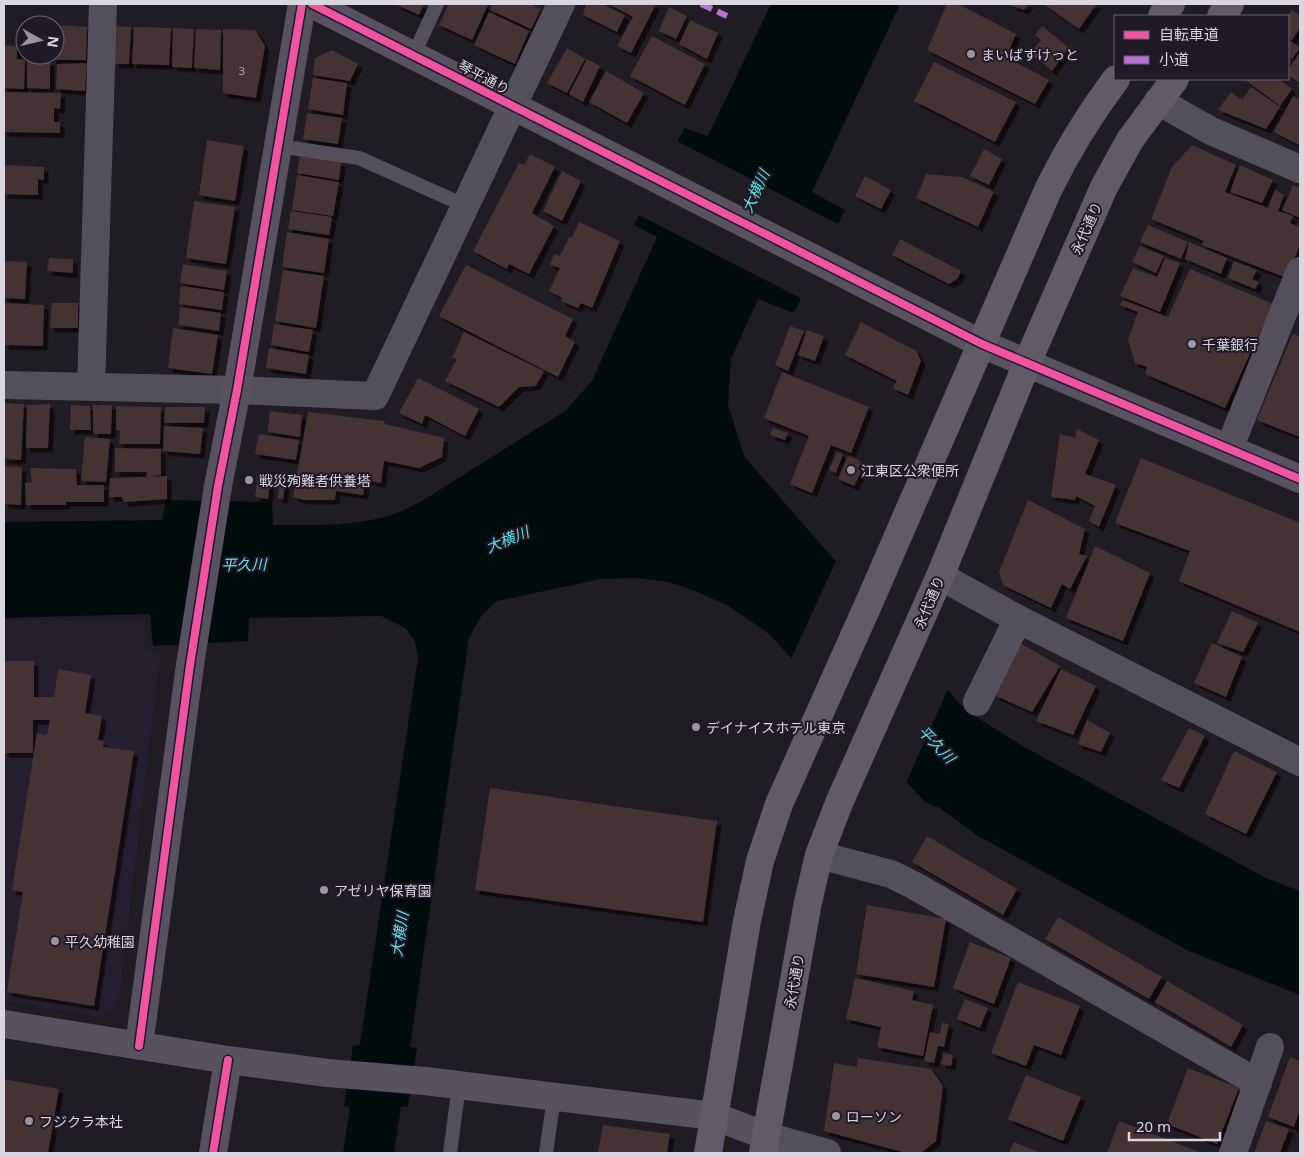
<svg xmlns="http://www.w3.org/2000/svg" width="1304" height="1157" font-family="'Noto Sans','Noto Sans JP',sans-serif">
	<defs>
		<filter id="shadow"><feDropShadow dx="4.5" dy="4.5" stdDeviation="0" flood-color="#0009"/></filter>
	</defs>
	<rect width="100%" height="100%" fill="#201c24"/>
	<path fill="#251e2f" d="M145 618V649L161 652 118 1005 103 1017 4 1000V621Z"/>
	<path fill="#030c0c" d="M771 4H900L812 192 845 210 794 313 758 299 731 359 728 405 744 456 960 704 973 715 1026 748 1266 878 1300 891V995L1189 951 978 836 940 808 925 802 768 633 727 605 695 591 669 582 636 578 601 579 497 601 482 615 469 638 410 1047 417 1048 408 1107H401L394 1153H343L350 1108 344 1106 353 1046 360 1045 418 658 415 641 405 628 381 616 249 618 248 641 153 646 150 614 4 618V522L162 520 166 500 272 502 273 525C315 525 357 527 397 513 405 510 413 505 422 501L565 411 592 381 657 237 634 225 684 128 708 136Z"/>
	<path fill="#201c24" d="M675 140 840 225 804 300 637 214Z
		M837 559 949 687 905 785 790 661Z"/>
	<path fill="#433" filter="url(#shadow)" d="M395 4H424L419 15Z
		M449 4H488L472 40 439 25Z
		M492 4H530L541 9 531 29 490 10Z
		M586 4H602L625 15 617 32 583 15Z
		M609 4H656L631 53 617 46 633 17Z
		M947 4H958L1016 34 1006 57 1049 80 1035 104 927 50Z
		M1008 4H1029L1024 10Z
		M1044 4H1097L1079 29Z
		M669 7 687 16 676 39 659 31Z
		M1292 10 1300 16V28L1292 40 1288 37V15Z
		M489 12 529 31 515 64 474 45Z
		M690 20 718 33 707 59 679 44Z
		M55 25 87 27 86 60H52V55H55Z
		M116 26 131 27 129 64H114Z
		M1042 26 1069 48 1052 71 1030 53 1041 40 1035 35Z
		M134 27 171 28 169 65 132 64Z
		M173 28 194 29 192 68 172 67Z
		M196 29 221 30 220 70 194 68Z
		M223 29 255 30 265 46 256 98 223 93Z
		M652 36 705 64 685 105 630 76Z
		M1288 39 1300 48 1292 59 1288 56Z
		M4 45 17 46V59L25 60 24 89 4 88Z
		M567 48 585 59 567 93 547 83Z
		M332 50 358 64 350 81 313 75 315 58Z
		M1300 52V83L1288 75V70Z
		M27 55H33L34 61H50V89L27 88Z
		M587 59 600 66 583 102 569 94Z
		M934 62 1016 102 995 142 914 101Z
		M87 63 85 91 56 89 57 64Z
		M606 71 644 93 627 123 589 102Z
		M313 78 347 83 343 115 308 109Z
		M1244 79H1278L1292 89 1280 106Z
		M1251 87 1280 107 1266 129 1218 110 1231 92 1242 100Z
		M4 92 61 93 60 109 54 108V122H60V133L4 132Z
		M1293 96 1300 100V142L1299 145 1274 132Z
		M307 113 342 118 338 144 303 139Z
		M207 140 244 146 235 201 199 195Z
		M1192 145 1236 165 1225 192 1268 208 1275 190 1284 195 1278 211 1293 216 1290 223 1300 227V244L1287 278 1202 245 1204 241 1151 219 1172 167Z
		M984 149 1002 159 989 185 970 176Z
		M530 154 555 167 532 213 554 226 529 274 509 264 507 269 473 251 519 163 524 165Z
		M300 155 341 162 339 180 297 173Z
		M4 165 44 167V180L38 179V195L4 194Z
		M1240 165 1273 180 1262 203 1230 192Z
		M562 171 581 181 562 221 543 211Z
		M926 174 962 177 994 192 978 227 916 198Z
		M297 175 339 182 333 216 292 210Z
		M865 176 891 190 881 209 855 196Z
		M1293 185 1300 188V218L1282 210Z
		M194 201 235 207 226 264 186 258Z
		M291 211 332 217 329 235 288 229Z
		M579 222 620 241 592 308 581 303 578 308 561 301 562 298 549 291 560 268 550 265 554 254 560 256 569 237H572Z
		M1148 225 1188 242 1181 259 1140 242Z
		M287 232 329 239 324 273 282 267Z
		M900 239 961 271 958 278 949 284 892 255Z
		M1189 242 1227 258 1221 274 1185 259Z
		M1140 246 1164 256 1156 273 1132 262Z
		M49 258 73 259V273L47 271Z
		M1165 258 1180 263 1160 312 1120 296 1133 268 1157 277Z
		M4 261 27 262 25 299 4 298Z
		M1234 261 1257 270 1252 279 1259 282 1255 289 1228 278Z
		M183 264 227 271 224 290 180 283Z
		M466 265 573 319 565 336 575 342 558 377 439 316Z
		M1190 269 1273 304 1225 408 1145 374 1147 367 1135 363 1128 339 1138 312 1120 305 1123 300 1168 317Z
		M283 270 324 276 316 328 275 321Z
		M181 286 224 292 222 310 179 304Z
		M4 303 44 305 43 346 4 345Z
		M52 303H78V328H50Z
		M180 307 221 313 219 331 178 325Z
		M861 322 916 351 921 361 908 395 893 388 897 381 845 355Z
		M274 324 313 330 309 352 271 345Z
		M790 326 804 331 788 371 775 365Z
		M173 328 218 335 212 374 168 368Z
		M807 330 824 336 815 361 798 355Z
		M464 332 544 371 536 386 519 387 499 407 445 381 457 359 452 358Z
		M1293 333 1300 337V437L1257 420Z
		M269 348 309 355 306 374 266 368Z
		M782 372 869 407 851 453 831 445 812 493 790 484 809 436 764 418Z
		M418 378 479 409 465 436 425 415 422 424 399 413Z
		M4 403 24 404 21 460 4 459Z
		M50 404 48 448H26L27 405Z
		M71 405 90 406 91 430H70Z
		M93 405H112L111 434H93Z
		M116 406 161 407 160 444H119L120 431 116 430Z
		M165 407H205L204 423H164Z
		M270 411 302 415 300 437 268 432Z
		M308 412 384 421 385 424 444 438 442 457 419 468 384 461 381 483 366 480 363 495 336 491 335 500H304L293 497Z
		M164 426 203 428 200 454 163 451Z
		M773 428 788 433 785 440 770 435Z
		M1077 429 1099 440 1085 474 1116 485 1099 527 1089 521 1095 506 1076 496 1075 500 1051 497 1060 434 1075 438Z
		M259 434 299 440 296 460 255 454Z
		M85 437 110 439 106 482 81 481Z
		M115 448 161 449V475L149 477 167 476V499L124 502 122 497H109L110 478 146 477 147 472H115Z
		M837 452 843 454 836 473 829 470Z
		M850 456 860 461 861 464 858 468 861 472 854 486 838 479 847 457Z
		M1141 458 1300 523V632L1179 581 1190 551 1115 523Z
		M4 466 22 467 21 505 4 504Z
		M30 468 76 469 77 485H104V502H66V505H26L25 483 32 482Z
		M258 474 271 475 268 499 255 497Z
		M280 479 286 480 283 499 278 498Z
		M1028 500 1085 529 1079 554 1087 556 1070 589 1062 584 1051 608 1003 585 999 572Z
		M1095 546 1150 573 1123 641 1066 618Z
		M1232 611 1258 623 1243 652 1217 643Z
		M1020 643 1060 666 1032 712 994 695Z
		M1212 643 1242 657 1226 697 1194 683Z
		M4 661H34V697H54L58 669 91 675 85 713 102 716 98 740 104 741 103 747 134 751 94 1006 7 992 23 892 12 890 37 733 47 735 50 720H33V753H4Z
		M1061 669 1096 686 1073 735 1036 721Z
		M1087 720 1110 733 1101 752 1078 744Z
		M1189 728 1205 736 1179 788 1161 780Z
		M1234 751 1277 772 1246 834 1205 814Z
		M490 788 717 821 703 922 475 890Z
		M927 836 1017 889 1003 915 912 862Z
		M867 905 946 919 934 987 856 974Z
		M1058 917 1162 977 1149 999 1045 939Z
		M970 942 1011 958 994 1004 953 988Z
		M855 978 914 991 912 1000 933 1005 923 1056 877 1047 881 1027 846 1019Z
		M1167 981 1243 1025 1231 1047 1155 1002Z
		M1018 982 1080 1006 1061 1055 1034 1045 1026 1066 991 1053Z
		M965 999 988 1008 980 1028 957 1019Z
		M942 1023 949 1024 944 1047 938 1046 934 1063 924 1061 930 1032 940 1034Z
		M944 1053 953 1055 951 1066 941 1064Z
		M1290 1057 1300 1061V1109L1294 1127 1268 1117Z
		M858 1058 931 1069 943 1086 936 1141 921 1153H906L824 1131 834 1063 857 1067Z
		M1188 1068 1239 1088 1217 1144 1167 1124Z
		M1026 1075 1081 1097 1063 1141 1008 1119Z
		M4 1079 59 1089 48 1153H4Z
		M1119 1121 1202 1153H1107Z
		M1266 1121 1289 1129 1280 1153H1254Z
		M603 1125 670 1134 667 1153H598Z
		M1014 1142 1041 1153H1009Z"/>
	<g fill="none" stroke-linecap="round" stroke-linejoin="round">
		<path stroke="#54505b" stroke-width="14" d="M414 54 437 4
			M278 146 359 158 466 206
			M450 1153 459 1085
			M546 1153 554 1097"/>
		<path stroke="#54505b" stroke-width="28" d="M1158 101 1211 131 1300 169
			M4 385 237 390 375 396 561 4
			M91 387 103 4
			M1229 449 1300 271
			M940 576 1018 619 1300 762
			M977 702 1018 619
			M819 855 891 874 915 886 1258 1083
			M766 1136 827 1153
			M1233 1153 1270 1047"/>
		<path stroke="#585260" stroke-width="28" d="M312 4 982 344 1300 479
			M4 1024 228 1060 328 1073 425 1081 714 1116 766 1136
			M139 1046 190 665 218 486 237 390 302 4
			M213 1153 228 1060"/>
		<path stroke="#615a69" stroke-width="28" d="M1162 16 1171 4
			M1221 16 1230 4
			M708 1153 747 921 760 861 779 804 872 596 1048 190C1068 149 1089 115 1116 79
			M763 1153 808 902 819 855 839 803 940 576 1027 363 1104 187 1130 140 1175 79"/>
		<path stroke="#b673d3" stroke-width="6" stroke-dasharray="12 6" stroke-linecap="butt" d="M701 4 727 16"/>
		<g stroke="#201928" stroke-width="11">
			<path id="cycleway" d="M312 4 982 344 1300 479
				M139 1046 190 665 218 486 237 390 302 4
				M213 1153 228 1060"/>
		</g>
		<use href="#cycleway" stroke="#f153a3" stroke-width="8"/>
	</g>
	<g fill="#99959e" stroke="#201928" stroke-width="2">
		<circle cx="971" cy="54" r="5"/>
		<circle cx="1192" cy="344" r="5"/>
		<circle cx="851" cy="470" r="5"/>
		<circle cx="249" cy="480" r="5"/>
		<circle cx="696" cy="727" r="5"/>
		<circle cx="324" cy="890" r="5"/>
		<circle cx="55" cy="941" r="5"/>
		<circle cx="836" cy="1116" r="5"/>
		<circle cx="29" cy="1121" r="5"/>
	</g>
	<g text-anchor="middle" dominant-baseline="central" stroke-width="4" stroke-linejoin="round" paint-order="stroke">
		<g font-size="11" fill="#b4adb5">
			<text x="242" y="70">3</text>
		</g>
		<g font-size="14" fill="#dad6e0" stroke="#201928" text-anchor="start">
			<text x="981" y="54">まいばすけっと</text>
			<text x="1202" y="344">千葉銀行</text>
			<text x="861" y="470">江東区公衆便所</text>
			<text x="259" y="480">戦災殉難者供養塔</text>
			<text x="706" y="727">デイナイスホテル東京</text>
			<text x="334" y="890">アゼリヤ保育園</text>
			<text x="65" y="941">平久幼稚園</text>
			<text x="846" y="1116">ローソン</text>
			<text x="39" y="1121">フジクラ本社</text>
		</g>
		<g font-size="14" fill="#dad6e0" stroke="#201928">
			<text transform="translate(484 77) rotate(28)">琴平通り</text>
			<text transform="translate(1086 228) rotate(-66)">永代通り</text>
			<text transform="translate(929 602) rotate(-67)">永代通り</text>
			<text transform="translate(794 981) rotate(-80)">永代通り</text>
		</g>
		<g font-size="15" font-style="italic" fill="#5be3e6" stroke="#201928">
			<text transform="translate(755 191) rotate(-65)">大横川</text>
			<text transform="translate(507 539) rotate(-22)">大横川</text>
			<text transform="translate(244 564) rotate(-1)">平久川</text>
			<text transform="translate(937 744) rotate(46)">平久川</text>
			<text transform="translate(399 934) rotate(-81)">大横川</text>
		</g>
	</g>
	<rect width="1304" height="1157" fill="none" stroke="#dad6e0" stroke-width="10"/>
	<rect x="1114" y="15" width="175" height="65" fill="#201928" stroke="#6a6572"/>
	<rect x="1124" y="31" width="25" height="8" fill="#f153a3" stroke="#6a6572"/>
	<text x="1159" y="40" font-size="15" fill="#dad6e0">自転車道</text>
	<rect x="1124" y="56" width="25" height="8" fill="#b673d3" stroke="#6a6572"/>
	<text x="1159" y="65" font-size="15" fill="#dad6e0">小道</text>
	<g transform="translate(40 40) rotate(98)"><circle r="24" fill="#201928" stroke="#6a6572"/>
	<path d="M0-4L9 19L0 12L-9 19Z" fill="#99959e"/>
	<text y="-8" font-size="14" font-weight="bold" text-anchor="middle" fill="#dad6e0">N</text>
	</g>
	<path d="M1129 1132v8h91v-8" fill="none" stroke="#dad6e0" stroke-width="2.5"/>
	<text x="1136" y="1132" font-size="15" fill="#dad6e0" stroke="#201928" stroke-width="4" paint-order="stroke">20 m</text>
</svg>
